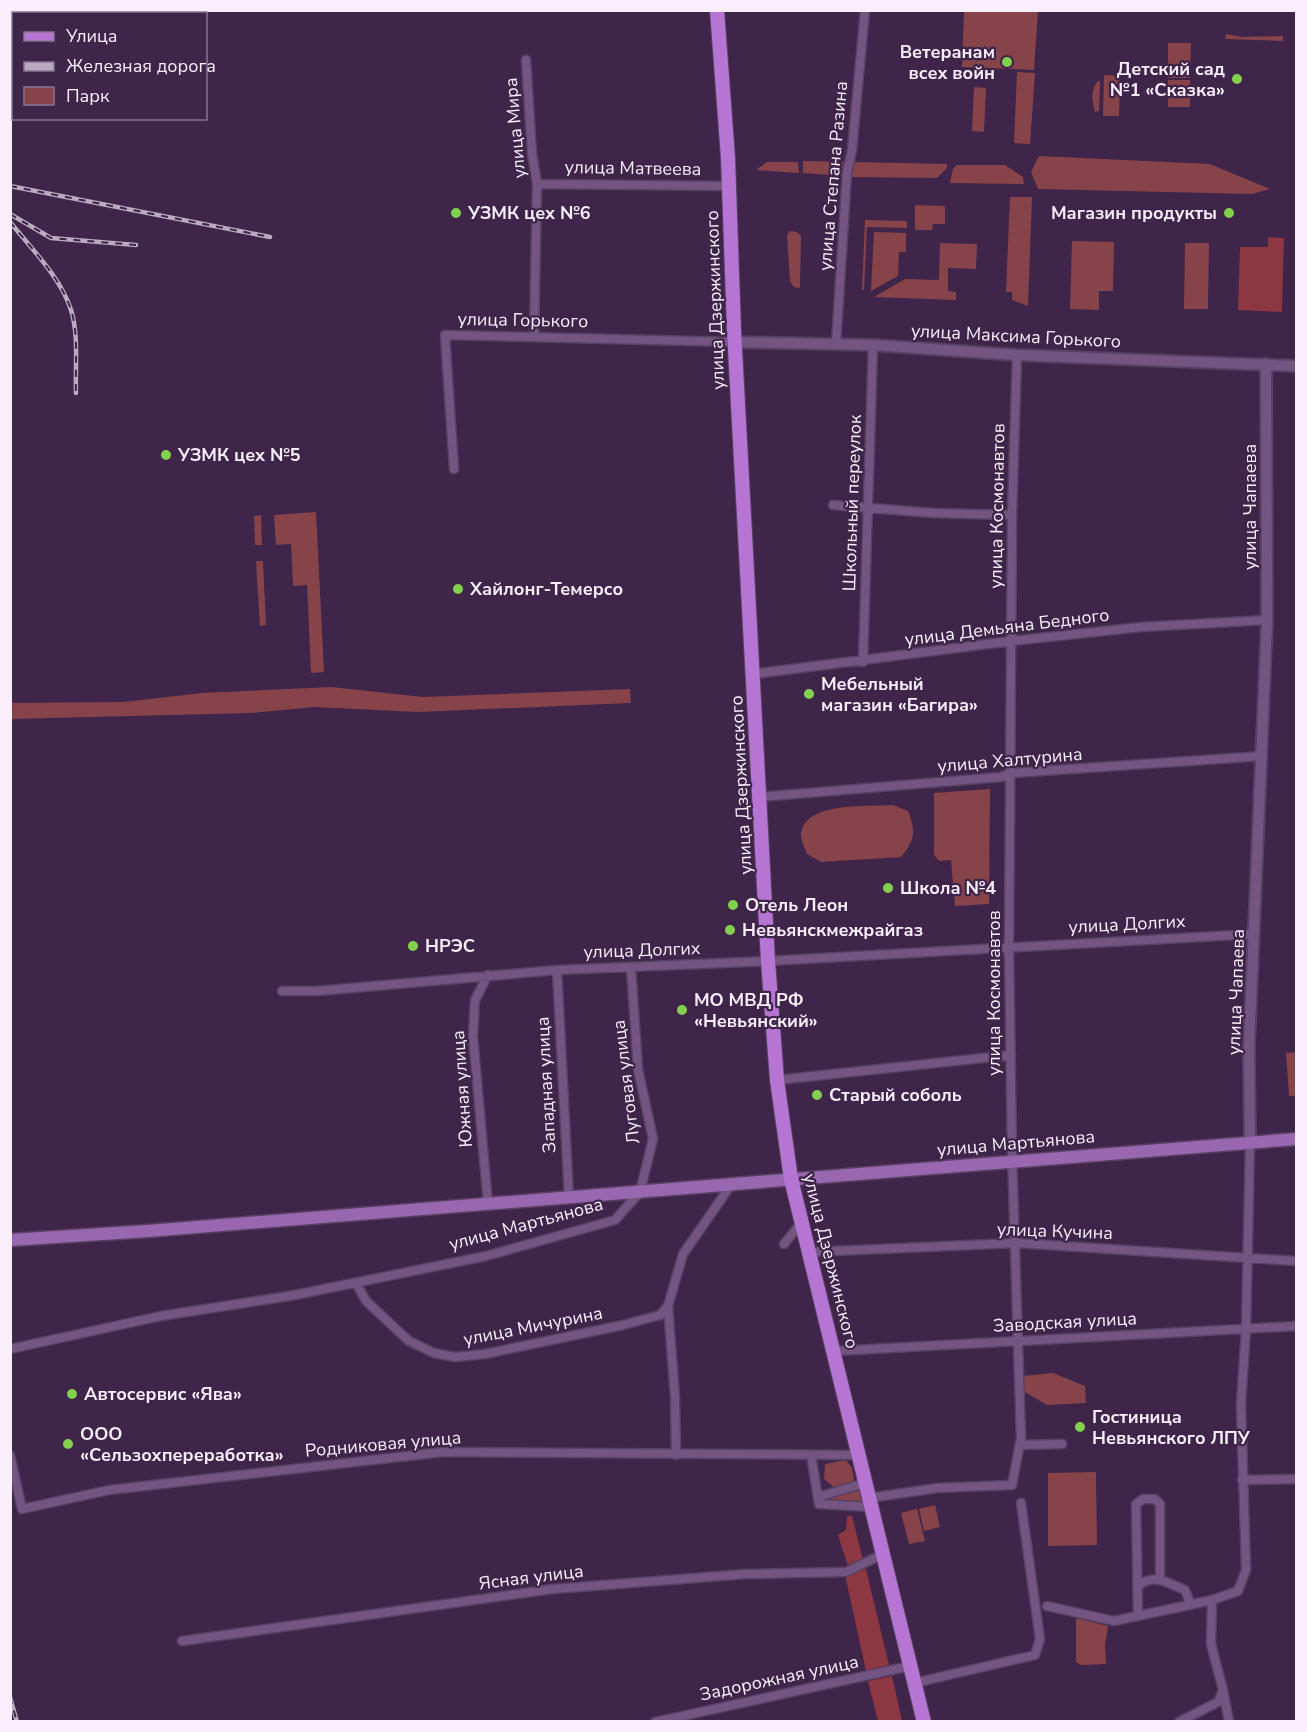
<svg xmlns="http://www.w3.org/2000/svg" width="1307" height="1732" font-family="'Nunito Sans',sans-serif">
	<rect width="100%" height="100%" fill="#3e2549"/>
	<path fill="#87434a" d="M964 11H1038L1034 70 962 67Z
		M1226 34 1242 37 1283 36V41L1225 39Z
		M1168 43H1191L1190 78H1168Z
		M1017 72 1035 73 1030 144 1014 143Z
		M1104 75 1120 76 1119 116H1103Z
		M1168 80H1190V107H1168Z
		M1098 81 1100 82 1099 111 1095 112C1092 100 1090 91 1098 81Z
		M974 87 986 88 984 132 972 131Z
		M1039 156 1210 164 1270 189 1252 194 1038 189 1031 172Z
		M803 161 848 162 845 176 803 173Z
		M767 162H798L799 173 756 170Z
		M855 162 947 164V168L937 178 851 177Z
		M957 165H1005L1023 177 1024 184 950 183 953 169Z
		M1010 197H1032L1028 306 1012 300V292H1006Z
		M915 205 945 206V224H933L932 230H915Z
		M865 220 907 221V228L867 227 864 290H862Z
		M790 231 797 232 801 236 800 288 794 287 790 281 787 235Z
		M874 232 906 233V252H899L898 276 871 291Z
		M1072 241 1114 242 1113 291H1099V310L1070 309Z
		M940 243 977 244 976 269 948 268V291L956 292V300L874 297 905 279 939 280Z
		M1185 243H1209L1208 309H1184Z
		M316 512 324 672 311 673 307 585 293 586 291 544 276 545 274 515Z
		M261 515 262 545H255L254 516Z
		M256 561H263L266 625 260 626Z
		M332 687 423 697 630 689 631 703 417 712 315 707 252 713 11 719V703L123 702 202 693Z
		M990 789 989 904 955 906 951 860 939 861 934 855V793Z
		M893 805 908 811C916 831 915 841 901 857L821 862 807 854C805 848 801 841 801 835 803 801 868 807 893 805Z
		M1296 1052V1096H1289L1286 1053Z
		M1053 1373 1085 1386 1086 1403 1047 1405 1023 1391V1376Z
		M846 1460 852 1468 854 1480 846 1486 835 1488 824 1479 825 1464Z
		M1096 1472 1097 1545 1048 1546V1473Z
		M859 1490 862 1503 832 1502 831 1497Z
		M935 1505 940 1527 924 1531 919 1509Z
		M917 1509 925 1541 909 1544 901 1513Z
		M1076 1618 1108 1626 1105 1645 1106 1664 1081 1665 1076 1662Z"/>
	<path fill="#8d3743" d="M1268 237 1284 238 1282 312 1238 310 1240 247H1268Z
		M847 1516H852L863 1560 848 1566 838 1535 846 1530Z
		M866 1569 889 1665 866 1671 845 1575Z
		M892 1676 902 1721H878L868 1681Z"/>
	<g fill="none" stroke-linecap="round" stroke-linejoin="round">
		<g stroke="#584162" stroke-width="11">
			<path id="minor" d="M526 60 532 153 537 184 534 337
				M537 184 729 186
				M836 344 847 173 852 150 865 10
				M454 469 445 335 734 342
				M833 505 933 513 1012 515
				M863 662 873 345
				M753 674 1011 641 1141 627 1267 620
				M760 797 1001 777 1011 773 1263 756
				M557 970 569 1198
				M282 991H317L557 970 768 961 1254 934
				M777 1080 1011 1055
				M488 1204 473 1036 475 1000 488 975
				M784 1244 802 1222
				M811 1252 1016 1243 1296 1261
				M356 1283 366 1301 409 1341 434 1353 455 1357 485 1354 623 1325 660 1315 668 1306
				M10 1349 161 1316 295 1295 486 1256 615 1220 640 1192 653 1139 638 1069 631 967
				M835 1351 1296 1326
				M1020 1445 1062 1444
				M10 1455 22 1509 109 1490 443 1452 858 1455
				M676 1455 675 1397 668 1306 683 1254 731 1185
				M811 1455 819 1504 872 1507
				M1242 1480 1296 1479
				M818 1497 865 1483
				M869 1498 937 1488 1012 1485 1021 1438 1012 1154 1009 946 1012 515 1017 355
				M1137 1587C1154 1572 1167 1583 1185 1590L1191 1605
				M1047 1606 1114 1621 1212 1600 1238 1591 1246 1570 1241 1404 1246 1329 1250 1142
				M1138 1616 1136 1504 1143 1499H1155L1160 1504V1579
				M182 1641 553 1589 746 1574 846 1572 883 1554
				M914 1683 1035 1655 1040 1639 1021 1503
				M1223 1690 1229 1722
				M655 1722 910 1666
				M1179 1722 1218 1702 1223 1690 1211 1644 1212 1600"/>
		</g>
		<g stroke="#584162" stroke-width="14">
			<path id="tertiary" d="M734 342 873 345 1017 355 1296 366
				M1250 1142 1249 1046 1267 620 1266 364"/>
		</g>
		<g stroke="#584162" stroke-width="15">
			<path id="secondary" d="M10 1240 148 1231 1296 1139"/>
		</g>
		<g stroke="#584162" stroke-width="16">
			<path id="primary" d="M717 10 728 158 734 330 768 961 777 1080 791 1179 924 1722"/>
		</g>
		<use href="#minor" stroke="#745582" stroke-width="8"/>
		<use href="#tertiary" stroke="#745582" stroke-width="10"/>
		<use href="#secondary" stroke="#9967b0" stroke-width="12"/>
		<use href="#primary" stroke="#b675d3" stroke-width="14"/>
		<g stroke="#baabc0" stroke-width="4.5">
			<path id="rail" d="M10 186 270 237
				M10 214 51 238 136 245
				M10 222C31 248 61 278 71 310 79 335 75 366 76 393
				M10 1697 17 1722"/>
		</g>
		<use href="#rail" stroke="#3e2549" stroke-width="2" stroke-dasharray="7" stroke-linecap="butt"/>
	</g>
	<g fill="#83d04f" stroke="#3e2549" stroke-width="2">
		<circle cx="1007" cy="62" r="6"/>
		<circle cx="1237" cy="79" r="6"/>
		<circle cx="456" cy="213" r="6"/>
		<circle cx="1229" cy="213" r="6"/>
		<circle cx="166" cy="455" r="6"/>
		<circle cx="458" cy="589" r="6"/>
		<circle cx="809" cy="694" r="6"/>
		<circle cx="888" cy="888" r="6"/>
		<circle cx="733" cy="905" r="6"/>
		<circle cx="730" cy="930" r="6"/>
		<circle cx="413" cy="946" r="6"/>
		<circle cx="682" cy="1010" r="6"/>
		<circle cx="817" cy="1095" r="6"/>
		<circle cx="72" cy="1394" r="6"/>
		<circle cx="1080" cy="1427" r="6"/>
		<circle cx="68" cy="1444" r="6"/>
	</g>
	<g text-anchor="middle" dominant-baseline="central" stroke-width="4.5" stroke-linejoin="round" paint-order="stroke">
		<g font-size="18" font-weight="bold" fill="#f8eefc" stroke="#3e2549" text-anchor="start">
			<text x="995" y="52" text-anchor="end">Ветеранам<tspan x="995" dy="21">всех войн</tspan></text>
			<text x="1225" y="69" text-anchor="end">Детский сад<tspan x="1225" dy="21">№1 «Сказка»</tspan></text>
			<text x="468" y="213">УЗМК цех №6</text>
			<text x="1217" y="213" text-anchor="end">Магазин продукты</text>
			<text x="178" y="455">УЗМК цех №5</text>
			<text x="470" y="589">Хайлонг-Темерсо</text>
			<text x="821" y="684">Мебельный<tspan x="821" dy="21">магазин «Багира»</tspan></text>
			<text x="900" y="888">Школа №4</text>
			<text x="745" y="905">Отель Леон</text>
			<text x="742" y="930">Невьянскмежрайгаз</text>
			<text x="425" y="946">НРЭС</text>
			<text x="694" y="1000">МО МВД РФ<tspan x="694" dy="21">«Невьянский»</tspan></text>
			<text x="829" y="1095">Старый соболь</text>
			<text x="84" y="1394">Автосервис «Ява»</text>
			<text x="1092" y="1417">Гостиница<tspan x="1092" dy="21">Невьянского ЛПУ</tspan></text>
			<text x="80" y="1434">ООО<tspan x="80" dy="21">«Сельзохпереработка»</tspan></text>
		</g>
		<g font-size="18" fill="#f8eefc" stroke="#3e2549">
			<text transform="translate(515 128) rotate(-95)">улица Мира</text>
			<text transform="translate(633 168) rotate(1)">улица Матвеева</text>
			<text transform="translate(833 176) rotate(-85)">улица Степана Разина</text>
			<text transform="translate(715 300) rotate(-92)">улица Дзержинского</text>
			<text transform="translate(523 320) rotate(1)">улица Горького</text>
			<text transform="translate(1016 336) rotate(3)">улица Максима Горького</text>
			<text transform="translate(852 503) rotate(-88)">Школьный переулок</text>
			<text transform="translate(997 506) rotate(-89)">улица Космонавтов</text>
			<text transform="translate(1250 507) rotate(-90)">улица Чапаева</text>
			<text transform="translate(1007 627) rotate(-7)">улица Демьяна Бедного</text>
			<text transform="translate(1010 760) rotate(-5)">улица Халтурина</text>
			<text transform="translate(741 785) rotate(-93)">улица Дзержинского</text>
			<text transform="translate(1127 924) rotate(-3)">улица Долгих</text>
			<text transform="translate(642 950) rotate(-2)">улица Долгих</text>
			<text transform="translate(1236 992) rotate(-88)">улица Чапаева</text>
			<text transform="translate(994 993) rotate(-90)">улица Космонавтов</text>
			<text transform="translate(626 1082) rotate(-97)">Луговая улица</text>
			<text transform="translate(546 1085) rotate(-93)">Западная улица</text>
			<text transform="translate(462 1089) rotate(-94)">Южная улица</text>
			<text transform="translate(1016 1143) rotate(-5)">улица Мартьянова</text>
			<text transform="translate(526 1224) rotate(-15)">улица Мартьянова</text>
			<text transform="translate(1055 1231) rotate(2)">улица Кучина</text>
			<text transform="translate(831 1261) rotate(76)">улица Дзержинского</text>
			<text transform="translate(1065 1322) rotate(-3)">Заводская улица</text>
			<text transform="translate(533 1326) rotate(-11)">улица Мичурина</text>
			<text transform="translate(383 1444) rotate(-5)">Родниковая улица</text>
			<text transform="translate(531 1577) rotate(-7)">Ясная улица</text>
			<text transform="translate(779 1678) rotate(-12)">Задорожная улица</text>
		</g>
	</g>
	<rect width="1307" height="1732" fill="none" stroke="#f8eefc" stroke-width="24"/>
	<rect x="12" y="12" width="195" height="108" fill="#3e2549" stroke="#887591" stroke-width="1.5"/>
	<rect x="24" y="32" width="30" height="9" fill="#b675d3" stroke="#887591" stroke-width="1.5"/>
	<text x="66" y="42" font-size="18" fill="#f8eefc">Улица</text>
	<rect x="24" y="62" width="30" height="9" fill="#baabc0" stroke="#887591" stroke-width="1.5"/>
	<text x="66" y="72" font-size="18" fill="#f8eefc">Железная дорога</text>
	<rect x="24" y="87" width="30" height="18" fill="#87434a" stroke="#887591" stroke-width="1.5"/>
	<text x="66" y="102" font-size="18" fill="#f8eefc">Парк</text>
</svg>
